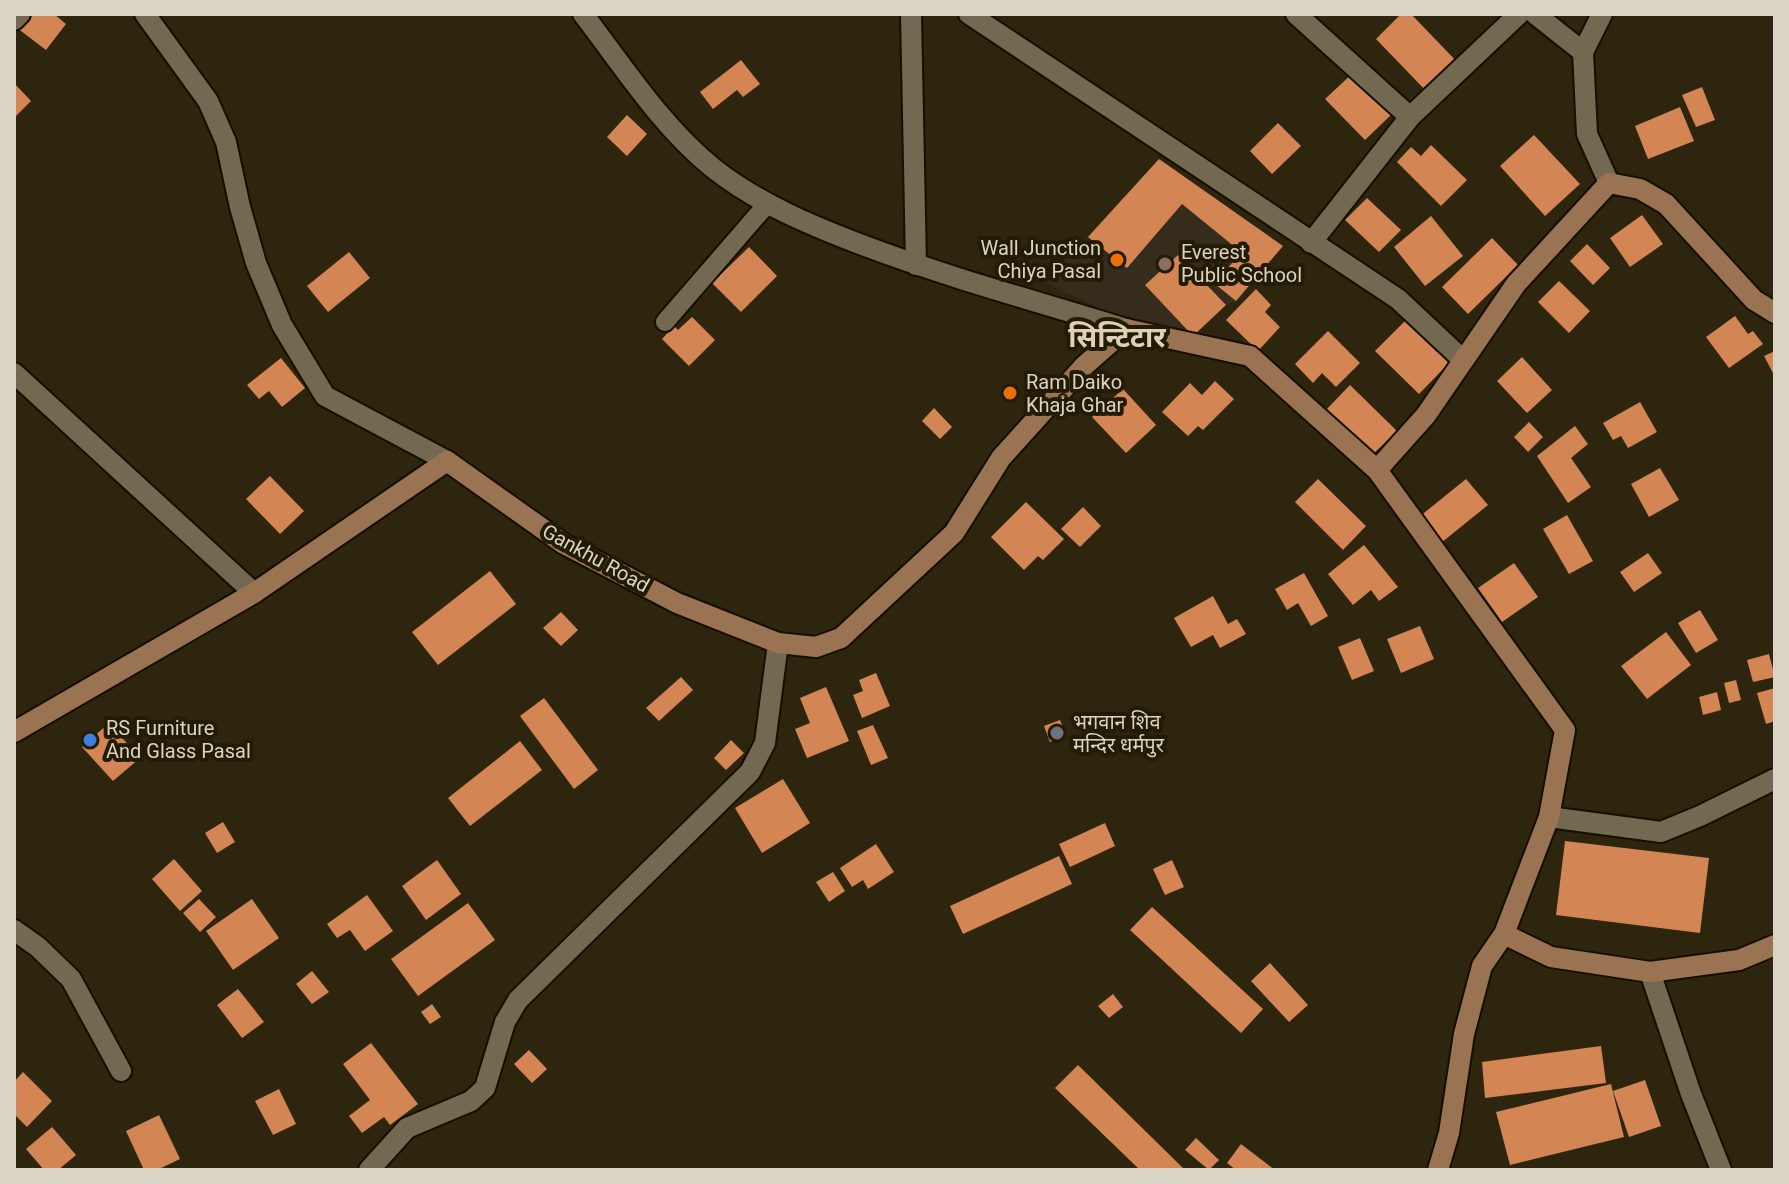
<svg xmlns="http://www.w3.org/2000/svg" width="1789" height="1184" font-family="Roboto,'Noto Sans Devanagari',sans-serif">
	<rect width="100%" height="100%" fill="#2e250e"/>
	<path fill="#362c1c" d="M1159 159 1283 246 1236 301 1226 305 1181 345 1045 283Z"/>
	<path fill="#d48554" d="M28 14H54L66 24 46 50 17 28Z
		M1401 14H1411L1461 66 1430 95 1376 39Z
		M741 60 760 84 743 97 737 90 713 109 700 92Z
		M1354 72 1393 113 1365 140 1325 99Z
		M14 83 31 101 14 118Z
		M1702 87 1715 120 1696 127 1682 95Z
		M1680 107 1694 141 1648 159 1635 126Z
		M627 115 647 134 627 156 607 137Z
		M1278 123 1301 146 1272 174 1250 151Z
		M1534 135 1580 184 1545 216 1500 166Z
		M1431 145 1467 180 1441 206 1397 162 1411 147 1421 156Z
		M1159 159 1283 246 1236 301 1215 284 1241 252 1182 204 1127 268 1088 237Z
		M1367 198 1401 230 1379 252 1345 220Z
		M1642 215 1663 244 1630 267 1610 238Z
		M1431 216 1463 256 1425 286 1394 247Z
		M1492 238 1518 265 1468 314 1442 287Z
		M1587 244 1610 268 1593 285 1570 261Z
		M749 247 777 276 741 312 712 283Z
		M349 252 370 278 328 312 307 286Z
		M1178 255 1226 305 1193 336 1145 285Z
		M1559 281 1590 311 1569 333 1538 302Z
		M1256 289 1271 305 1265 312 1280 327 1258 351 1226 320Z
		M1735 316 1748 334 1753 331 1763 344 1729 368 1706 337Z
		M692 317 715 340 689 366 662 339 674 326 678 330Z
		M1406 320 1449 363 1419 394 1375 351Z
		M1328 331 1360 363 1336 387 1322 373 1313 383 1295 364Z
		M1775 351V377L1764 356Z
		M1522 357 1552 390 1527 413 1497 381Z
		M281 358 305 388 282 407 269 391 259 399 247 385Z
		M1215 381 1234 399 1203 430 1198 426 1188 436 1162 412 1190 383 1202 395Z
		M1350 385 1397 431 1371 456 1325 411Z
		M1123 389 1156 425 1126 453 1092 417Z
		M1640 402 1657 432 1628 448 1621 436 1613 440 1603 423Z
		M934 408 952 427 940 439 922 421Z
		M1529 422 1543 437 1528 452 1514 437Z
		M1575 426 1588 444 1571 458 1591 487 1568 503 1537 456Z
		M1660 468 1679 500 1649 517 1631 484Z
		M270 476 304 511 280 534 246 499Z
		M1318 479 1366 526 1343 550 1295 502Z
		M1466 479 1488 505 1441 543 1419 517Z
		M1026 502 1064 539 1043 560 1038 556 1024 570 991 537Z
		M1083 507 1101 526 1080 547 1061 529Z
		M1567 515 1593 561 1569 574 1543 529Z
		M1364 545 1398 587 1379 601 1371 590 1353 605 1328 574Z
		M1648 553 1662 573 1634 592 1620 572Z
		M1514 563 1538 597 1502 622 1478 588Z
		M490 571 516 604 438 665 412 632Z
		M1304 573 1328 616 1311 626 1298 603 1287 610 1275 589Z
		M1213 596 1228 624 1237 619 1246 634 1220 648 1213 635 1191 647 1174 618Z
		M1700 610 1718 640 1696 653 1678 623Z
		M561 612 578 630 561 646 543 628Z
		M1420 626 1434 659 1401 673 1387 639Z
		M1666 632 1691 665 1647 699 1621 666Z
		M1360 638 1374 671 1352 680 1338 647Z
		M1769 654 1775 677 1753 682 1747 660Z
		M876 673 890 706 862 718 853 695 863 691 859 680Z
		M681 677 693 690 659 721 646 708Z
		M1736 680 1741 700 1729 703 1724 683Z
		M826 687 849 741 807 758 795 729 810 723 800 698Z
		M1775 688V721L1766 724 1757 693Z
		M1717 692 1721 710 1703 715 1699 697Z
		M544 698 598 770 574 789 520 716Z
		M1060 720 1066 735 1050 742 1044 726Z
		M109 723 140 758 113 781 82 747Z
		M873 725 888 758 871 765 857 731Z
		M731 740 744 753 726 770 714 758Z
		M520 741 542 770 470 826 448 798Z
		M783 779 810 823 762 853 735 808Z
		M223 822 235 842 217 853 205 833Z
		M1105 823 1115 846 1070 867 1059 844Z
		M1565 841 1709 858 1700 933 1556 915Z
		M876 844 894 872 868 889 863 880 852 887 840 868Z
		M1059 856 1072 884 963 934 950 906Z
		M174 859 202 891 180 911 152 879Z
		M437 860 461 894 426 920 402 886Z
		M1172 860 1184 887 1165 895 1153 869Z
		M833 872 845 891 829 902 816 882Z
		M367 895 393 931 365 951 350 930 337 938 327 924Z
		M199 899 216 917 200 932 183 913Z
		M252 899 279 938 233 970 206 931Z
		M468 903 495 940 418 996 391 959Z
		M1152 907 1263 1009 1241 1033 1130 930Z
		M1270 963 1308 1005 1289 1022 1251 981Z
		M312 971 329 992 312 1004 296 984Z
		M238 989 264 1022 242 1038 217 1005Z
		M1113 994 1123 1007 1109 1018 1098 1006Z
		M432 1004 441 1017 430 1024 421 1012Z
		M371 1043 418 1104 390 1125 384 1117 362 1133 349 1116 370 1100 343 1064Z
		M1601 1046 1606 1083 1485 1098 1482 1062Z
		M529 1050 547 1069 532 1083 514 1064Z
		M1078 1065 1185 1170H1140L1055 1088Z
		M23 1072 52 1101 27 1127 14 1114V1082Z
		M1645 1080 1661 1126 1629 1137 1613 1091Z
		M1611 1084 1624 1137 1510 1165 1496 1112Z
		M279 1089 296 1124 273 1135 255 1101Z
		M159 1115 180 1159 157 1170H144L126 1131Z
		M52 1127 76 1155 58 1170H44L26 1149Z
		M1196 1138 1219 1160 1209 1170 1185 1150Z
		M1241 1144 1275 1170H1236L1227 1163Z"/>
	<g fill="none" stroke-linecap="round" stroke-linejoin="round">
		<g stroke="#160e00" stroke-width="22">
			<path id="lane" d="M665 322 768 203"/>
		</g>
		<g stroke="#160e00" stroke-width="24">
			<path id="street" d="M145 14 208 101 226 142 240 207 256 263 282 325 325 396 447 461
				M583 14C623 66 661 126 713 168 757 203 812 226 865 246 950 278 1039 302 1126 329
				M911 14 916 265
				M969 14 1398 299 1462 359
				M1296 14 1410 117
				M1535 14 1583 52
				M1602 14 1583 52 1587 134 1609 183
				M14 20 20 14
				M1311 243 1410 117 1519 14
				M14 373 254 593
				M1549 817 1661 832 1700 816 1775 779
				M14 930 38 947 71 979 121 1071
				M1650 972 1691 1094 1721 1170
				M369 1170 407 1128 471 1101 485 1088 505 1022 518 1000 750 772 765 743 778 643"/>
		</g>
		<g stroke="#160e00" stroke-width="24">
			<path id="secondary" d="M1377 470 1426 415 1516 284 1609 183 1640 189 1666 204 1754 300 1775 313
				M14 732 254 593 447 461 564 544 677 603 778 643 816 647 841 638 954 533 1001 458 1084 366 1126 329 1250 356 1377 470 1565 730 1549 817 1504 934 1482 966 1464 1034 1449 1133 1438 1170
				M1504 934 1551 957 1650 972 1739 960 1775 945"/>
		</g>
		<use href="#lane" stroke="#736950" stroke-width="18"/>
		<use href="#street" stroke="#736950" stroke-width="20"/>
		<use href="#secondary" stroke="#997352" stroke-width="20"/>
	</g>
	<g fill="#e8710a" stroke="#241b05" stroke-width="3">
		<circle cx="1117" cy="260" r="8"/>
		<circle cx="1010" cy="393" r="8"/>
	</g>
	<circle fill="#8d6e63" stroke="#241b05" stroke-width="3" cx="1165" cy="264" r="8"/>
	<circle fill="#6b7280" stroke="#241b05" stroke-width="3" cx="1057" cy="733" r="8"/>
	<circle fill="#3f7fe0" stroke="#241b05" stroke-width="3" cx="90" cy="740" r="8"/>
	<g text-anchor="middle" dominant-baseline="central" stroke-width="8" stroke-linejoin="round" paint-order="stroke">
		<g font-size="20" fill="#d9d4c6" stroke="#241b05" text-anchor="start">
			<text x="1101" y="248" text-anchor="end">Wall Junction<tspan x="1101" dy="23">Chiya Pasal</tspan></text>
			<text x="1181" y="252">Everest<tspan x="1181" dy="23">Public School</tspan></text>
			<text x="1026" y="382">Ram Daiko<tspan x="1026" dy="23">Khaja Ghar</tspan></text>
			<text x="1073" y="722">भगवान शिव<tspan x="1073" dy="23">मन्दिर धर्मपुर</tspan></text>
			<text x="106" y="728">RS Furniture<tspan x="106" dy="23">And Glass Pasal</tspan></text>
		</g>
		<g font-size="20" fill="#d9d4c6" stroke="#241b05">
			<text transform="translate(596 558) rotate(29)">Gankhu Road</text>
		</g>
		<g font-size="28" font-weight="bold" fill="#ddd1b6" stroke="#241b05">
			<text x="1117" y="337">सिन्टिटार</text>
		</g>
	</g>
	<rect width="1789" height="1184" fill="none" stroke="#d9d4c6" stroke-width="32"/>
</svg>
